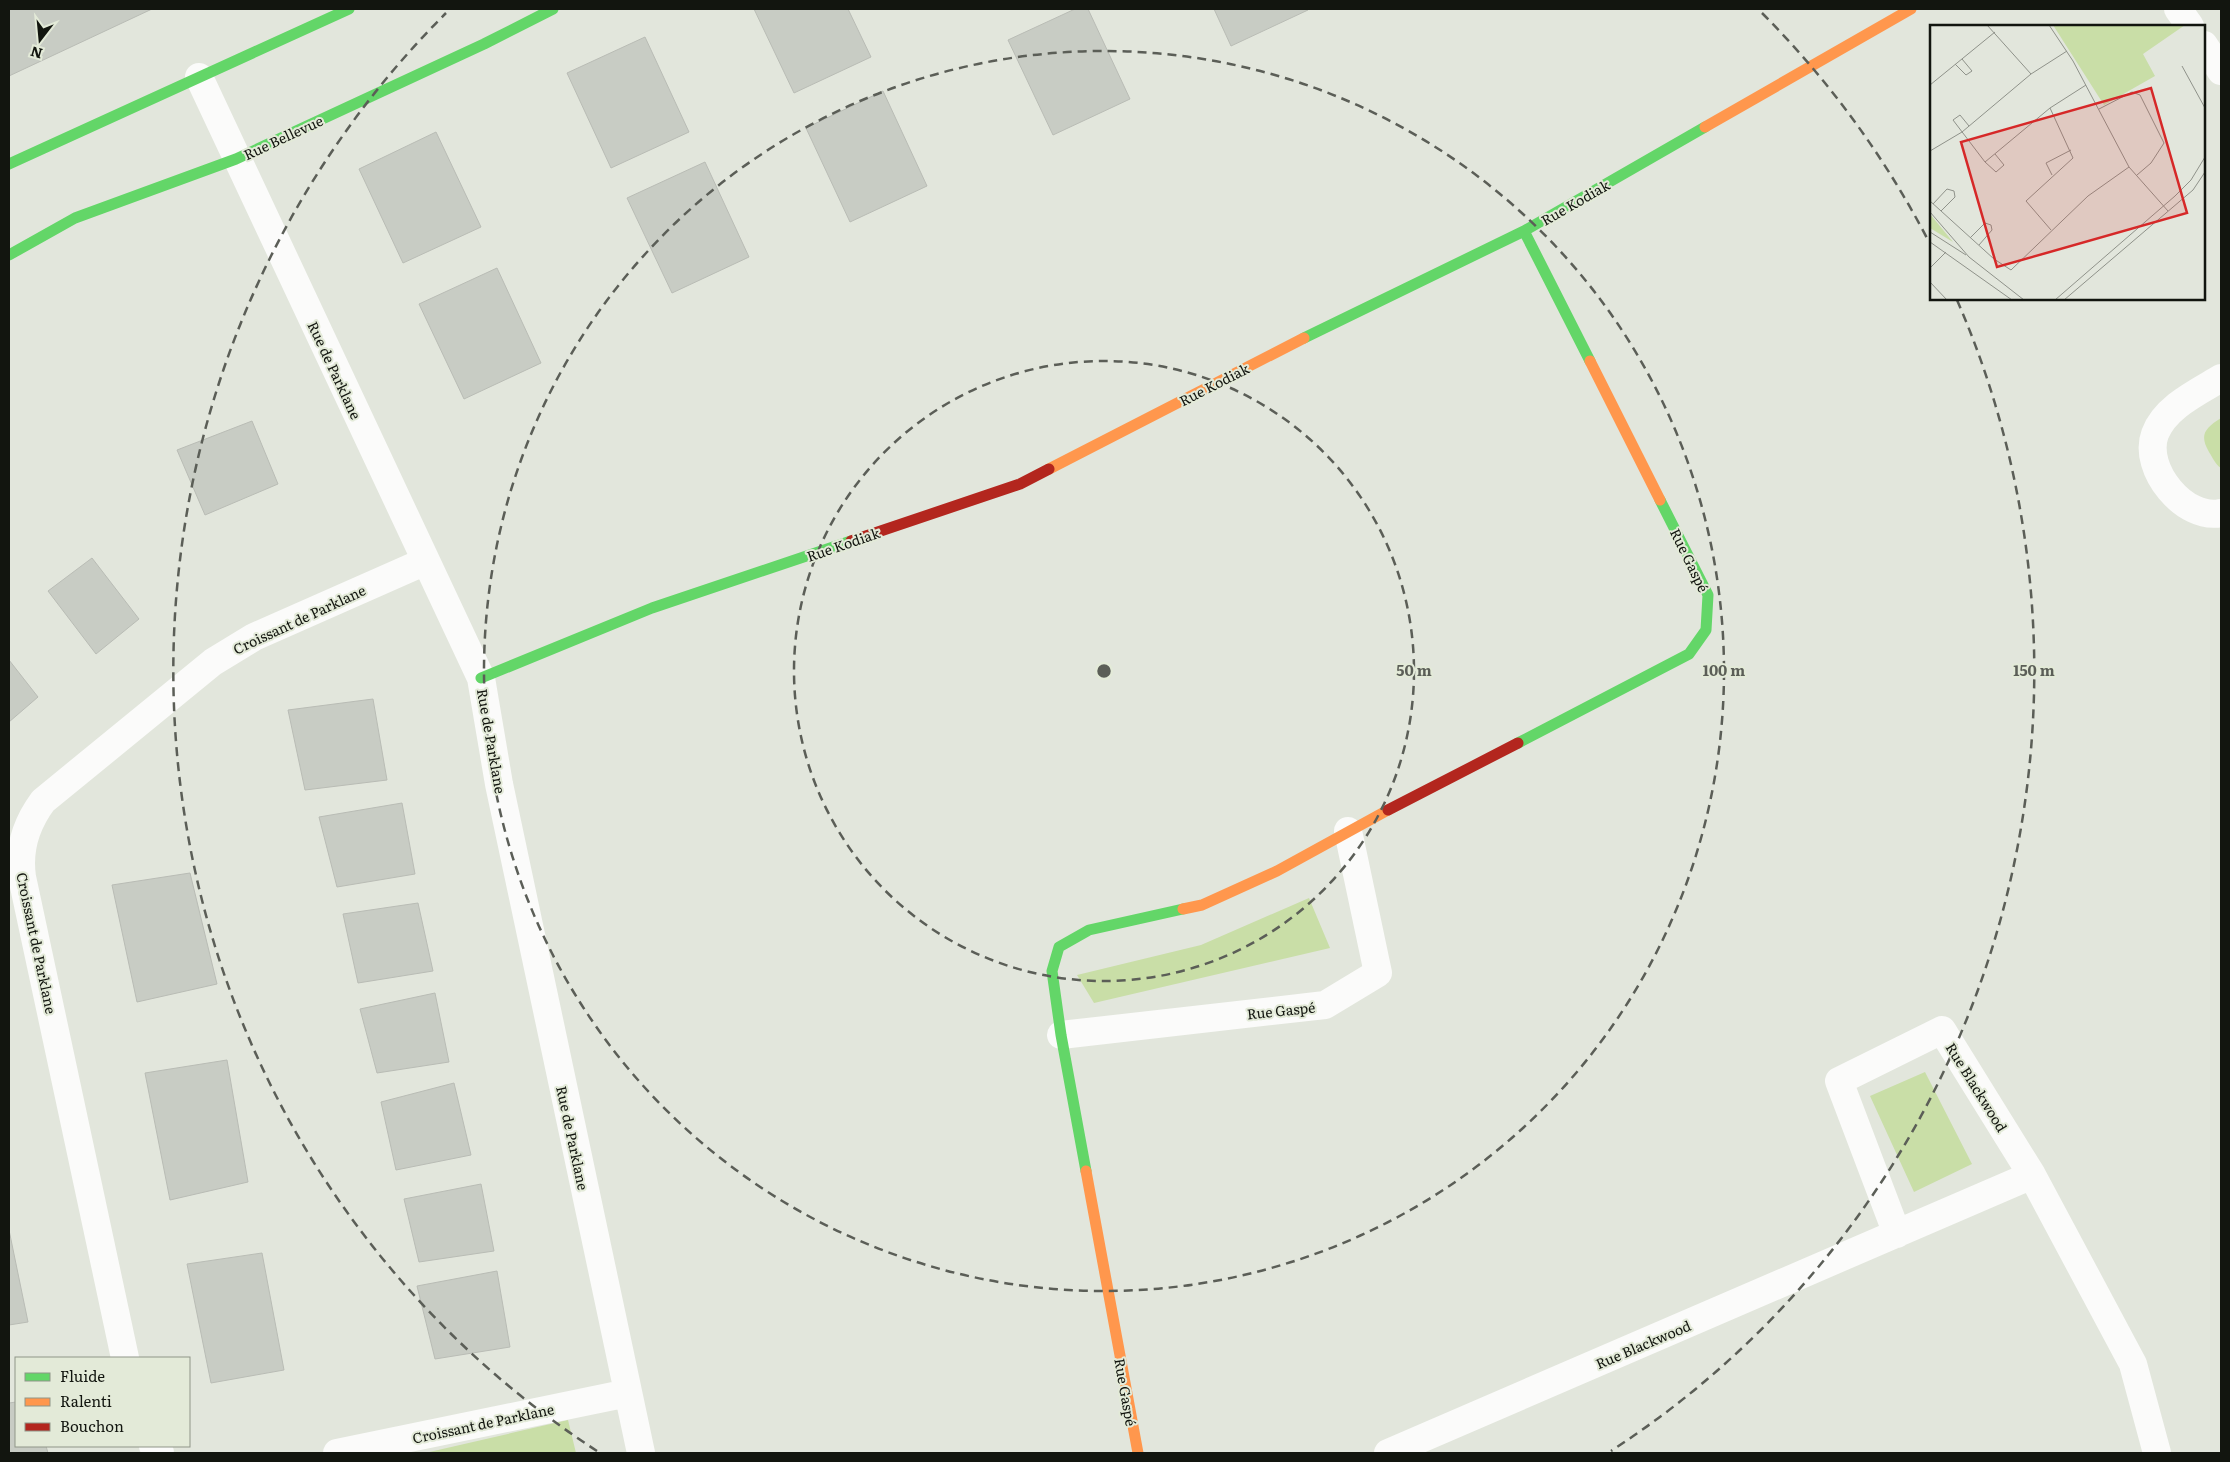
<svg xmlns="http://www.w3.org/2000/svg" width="2230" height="1462" font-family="Literata,serif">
	<rect width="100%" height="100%" fill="#e2e6dc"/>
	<path fill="#c9dea7" d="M2221 418V468C2215 464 2213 458 2209 452 2199 435 2205 428 2221 418Z
		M1309 898 1330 948 1094 1003 1077 975 1201 945Z
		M1925 1072 1972 1164 1914 1192 1870 1096Z
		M568 1420 576 1453H425Z"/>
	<path fill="#c8ccc4" stroke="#b9bcb5" d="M9 9H152L9 76Z
		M754 9H848L871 57 794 93Z
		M1075 9H1088L1130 99 1053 135 1008 40Z
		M1214 9H1308V10L1231 46Z
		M645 37 689 132 611 168 567 73Z
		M883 91 927 186 850 222 806 128Z
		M436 132 481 227 403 263 359 169Z
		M705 162 749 257 672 293 627 198Z
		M497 268 541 363 464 399 419 304Z
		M252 421 278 484 205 515 177 450Z
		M92 558 139 619 96 654 48 591Z
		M9 660 38 697 9 722Z
		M373 699 387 780 305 790 288 710Z
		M402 803 415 874 337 887 319 817Z
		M190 873 217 984 137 1002 112 885Z
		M418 903 433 971 358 983 343 914Z
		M435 993 449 1062 377 1073 360 1009Z
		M227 1060 248 1182 170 1200 145 1073Z
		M454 1083 471 1155 396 1170 381 1102Z
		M481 1184 494 1251 419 1262 404 1199Z
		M9 1230 28 1322 9 1325Z
		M262 1253 284 1370 211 1383 187 1264Z
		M497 1271 510 1347 435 1359 417 1286Z
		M16 1402V1446H46L48 1453H9V1403Z"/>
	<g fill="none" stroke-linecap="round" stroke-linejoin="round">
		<path stroke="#fbfbfa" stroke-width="28" d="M2178 9 2190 26
			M2204 45 2221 71
			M199 77 481 678 499 784 641 1453
			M2221 378C2198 392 2165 407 2155 434 2142 469 2185 521 2221 513
			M1061 1035 1325 1005 1378 973 1348 831
			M1897 1234 1839 1081 1942 1030 2032 1175
			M125 1358 22 877C18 849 26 824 43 801L213 662 254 637 426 561
			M153 1446 160 1453
			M337 1453 628 1393
			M1388 1453 2032 1175 2133 1364 2157 1453"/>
		<path stroke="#63d668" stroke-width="11" d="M9 164 349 9
			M1524 231 1590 361
			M9 255 75 218 236 159 484 44 553 9
			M1304 338 1524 231 1705 127
			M481 678 652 608 851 541
			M1518 743 1689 654 1706 630 1708 595 1660 500
			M1086 1171 1061 1035 1052 971 1059 947 1089 930 1183 909"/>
		<path stroke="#ff974d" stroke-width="11" d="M1705 127 1911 9
			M1590 361 1660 500
			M1049 469 1304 338
			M1183 909 1202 905 1277 871 1388 810
			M1086 1171 1138 1453"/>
		<path stroke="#b3261e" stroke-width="11" d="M851 541 1020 484 1049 469
			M1388 810 1518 743"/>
	</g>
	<g fill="none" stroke="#5b5e57" stroke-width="2.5" stroke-dasharray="9 6">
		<circle cx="1104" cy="671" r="310"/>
		<circle cx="1104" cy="671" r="620"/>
		<path d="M597 1451A930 930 0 0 1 446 13M1762 13A930 930 0 0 1 1929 242M1957 300A930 930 0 0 1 1611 1451"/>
	</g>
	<g text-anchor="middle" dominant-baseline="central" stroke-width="4" stroke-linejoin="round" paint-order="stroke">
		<g font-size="14" fill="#12150f" stroke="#e3ead8">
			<text transform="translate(283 137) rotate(-25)">Rue Bellevue</text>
			<text transform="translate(1575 202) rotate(-30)">Rue Kodiak</text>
			<text transform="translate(335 370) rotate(65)">Rue de Parklane</text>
			<text transform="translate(1214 384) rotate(-27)">Rue Kodiak</text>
			<text transform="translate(843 544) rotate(-19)">Rue Kodiak</text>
			<text transform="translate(1690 560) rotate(64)">Rue Gaspé</text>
			<text transform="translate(299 619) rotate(-25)">Croissant de Parklane</text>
			<text transform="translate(492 741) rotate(80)">Rue de Parklane</text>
			<text transform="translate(37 943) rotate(78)">Croissant de Parklane</text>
			<text transform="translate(1281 1010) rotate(-6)">Rue Gaspé</text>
			<text transform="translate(1977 1087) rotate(58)">Rue Blackwood</text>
			<text transform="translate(573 1138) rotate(78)">Rue de Parklane</text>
			<text transform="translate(1643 1344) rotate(-23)">Rue Blackwood</text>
			<text transform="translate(1126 1392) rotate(80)">Rue Gaspé</text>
			<text transform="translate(483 1423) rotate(-12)">Croissant de Parklane</text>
		</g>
	</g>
	<g transform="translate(1930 25)">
		<rect width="275" height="275" fill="#e2e6dc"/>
		<path d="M123 0H255L213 29 225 51 174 80ZM0 189 23 217 0 203Z" fill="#c9dea7"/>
		<path fill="none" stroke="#8f928a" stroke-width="1" d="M57 0 101 49M119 0 143 36 199 142 238 186M25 39 36 50 42 46 32 34M252 41 275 83M0 60 65 7M120 83 143 133 96 176 121 205M169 84 202 67 210 70 234 118 221 138 207 150M39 101 30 90 23 95 55 137 120 83 156 60M0 126 32 107 101 49 137 26M55 137 66 147 74 140 65 129M122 150 116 138 141 125M0 176 64 234 81 245 158 171 199 142M3 179 17 164 24 166 25 172 11 186M0 187 39 232 94 275M0 207 36 230M40 213 55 198 61 200 62 205 49 220M0 217 82 275M0 243 16 227M0 257 17 275M125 275 245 171 261 155 275 132M134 275 263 165 275 147"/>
		<path fill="#d62828" fill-opacity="0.15" stroke="#d62828" stroke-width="2.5" d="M221 63 257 188 67 242 31 117Z"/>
		<rect width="275" height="275" fill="none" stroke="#12150f" stroke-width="2.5"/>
	</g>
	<circle cx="1104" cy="671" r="8" fill="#5b5e57" stroke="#e3ead8" stroke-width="2.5"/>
	<g font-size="15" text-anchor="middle" font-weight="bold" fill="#5b5e57" stroke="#e3ead8" stroke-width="4" stroke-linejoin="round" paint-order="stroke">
		<text x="1414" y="676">50 m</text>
		<text x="1724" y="676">100 m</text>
		<text x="2034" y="676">150 m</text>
	</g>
	<rect width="2230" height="1462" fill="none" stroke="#12150f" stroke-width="20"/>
	<rect x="15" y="1357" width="175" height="90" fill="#e3ead8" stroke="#8f9588"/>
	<rect x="25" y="1373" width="25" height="8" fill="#63d668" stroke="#8f9588"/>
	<text x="60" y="1382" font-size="15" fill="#12150f">Fluide</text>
	<rect x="25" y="1398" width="25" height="8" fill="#ff974d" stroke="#8f9588"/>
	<text x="60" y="1407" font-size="15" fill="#12150f">Ralenti</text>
	<rect x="25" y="1423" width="25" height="8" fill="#b3261e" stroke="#8f9588"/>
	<text x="60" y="1432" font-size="15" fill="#12150f">Bouchon</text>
	<g transform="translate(40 40) rotate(196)" stroke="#e3ead8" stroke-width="4" paint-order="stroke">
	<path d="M0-4L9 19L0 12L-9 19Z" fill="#12150f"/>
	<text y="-8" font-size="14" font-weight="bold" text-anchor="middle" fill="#12150f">N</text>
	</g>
</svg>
